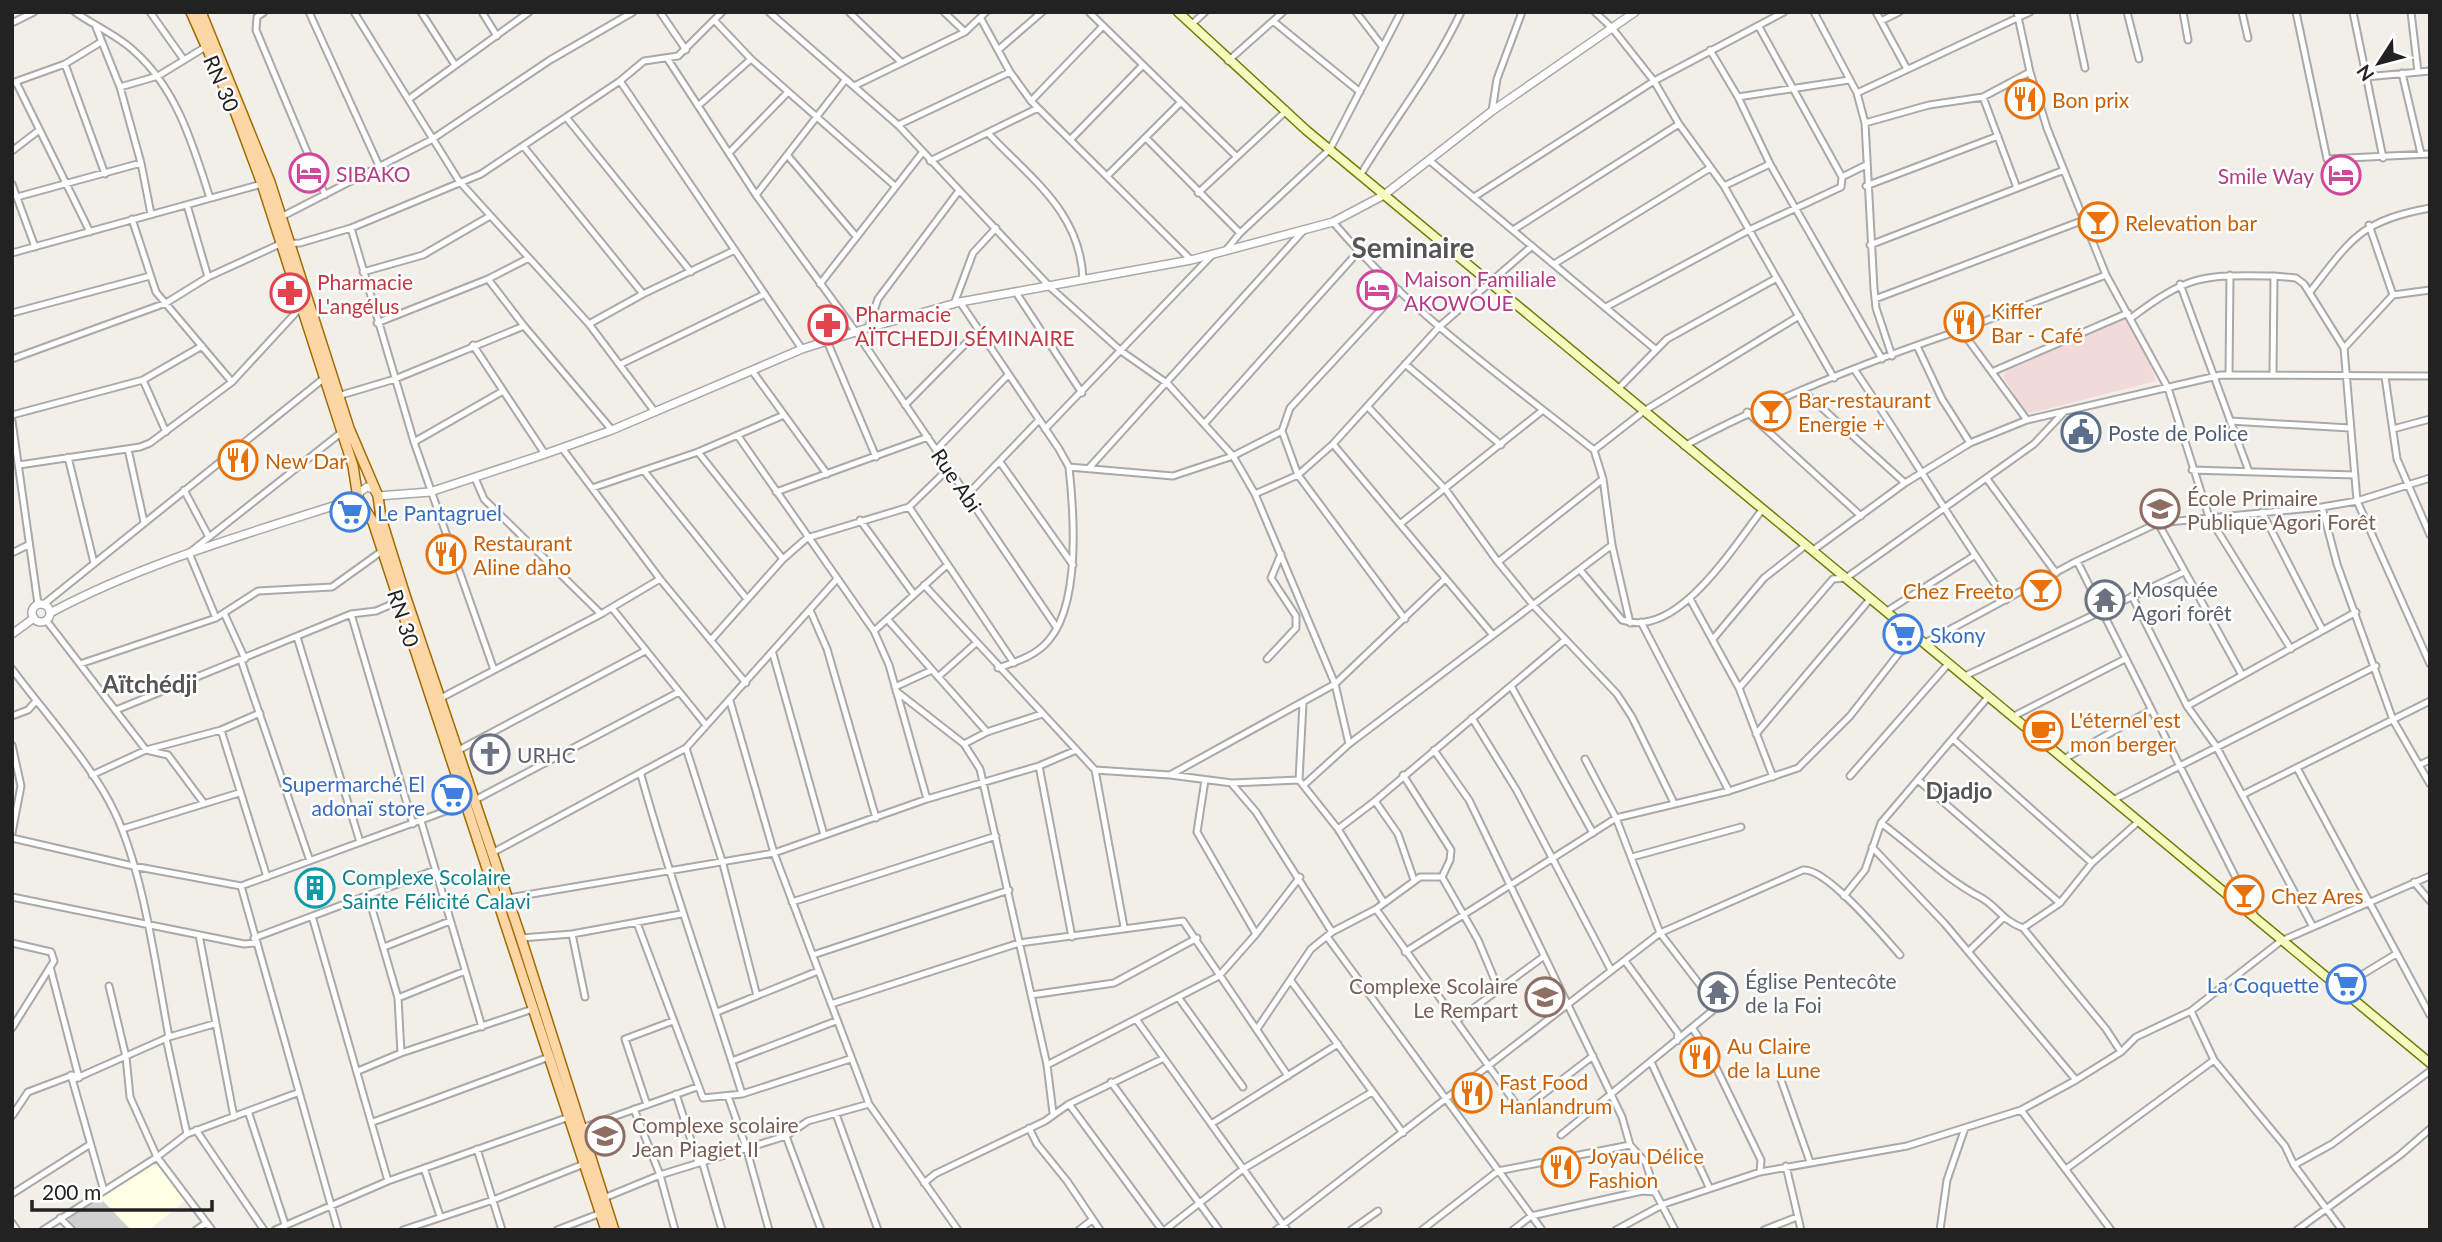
<svg xmlns="http://www.w3.org/2000/svg" width="2442" height="1242" font-family="Lato,sans-serif">
	<rect width="100%" height="100%" fill="#f2efe9"/>
	<path fill="#f2dad9" d="M2125 318 2147 357 2156 381 2040 411 2027 413 2023 409 2003 376 2006 371Z"/>
	<path fill="#ffffe5" d="M152 1164 157 1165 185 1201 149 1230H131L100 1198Z"/>
	<path fill="#d0d0d0" d="M100 1198 131 1230H77L69 1222V1218Z"/>
	<g fill="none" stroke-linecap="round" stroke-linejoin="round">
		<g stroke="#a9a9a9" stroke-width="9">
			<path id="minor" d="M75 12C93 25 117 35 134 51 177 89 193 145 210 198
				M150 12 184 60
				M264 12 257 17 256 30 325 195
				M309 12 380 168
				M354 12 459 181 589 324 655 412
				M421 12 455 65
				M482 12 497 36
				M660 12 686 50
				M769 12 898 125 1051 288 1121 351 1168 384 1233 456 1255 494 1335 684 1349 744
				M849 12 901 62
				M944 12 965 32
				M1089 12 1236 156
				M1356 12 1382 46
				M1595 12 1612 28 1654 81 1679 124 1724 186 1834 378
				M1814 12 1857 93 1865 123 1874 289 1876 308 1892 356
				M1876 12 1907 69
				M2017 12 2030 72 2047 128 2106 275 2168 388 2209 517 2291 649
				M2073 12 2085 68
				M2127 12 2139 59
				M2183 12 2188 40
				M2242 12 2248 38
				M2296 12 2327 159 2430 154
				M2353 12 2383 158
				M2411 12 2418 72
				M981 19 1010 72 1031 101 1191 260
				M715 21 751 59 895 186
				M1273 21 1360 92
				M1881 21 1899 12
				M12 23 34 12
				M1191 25 1205 12
				M96 27 120 87 141 163 151 214
				M1759 27 1842 177 1866 165
				M998 50 1042 12
				M1710 50 1738 97 1770 164 1882 359
				M667 58 756 195 856 332 1057 628
				M1228 61 1283 12
				M65 64 105 174
				M2402 73 2421 154
				M2365 77 2430 71
				M620 81 802 349
				M16 82 90 232
				M12 83 65 64 101 42
				M854 86 965 32 986 12
				M120 87 158 76 207 46
				M1857 93 2030 12
				M1738 97 1849 80
				M1983 97 2017 188
				M409 99 529 12
				M1031 101 1103 26
				M698 106 751 59
				M1492 111 1497 79 1522 12
				M566 117 691 272
				M1865 123 1929 105 1983 97 2030 72
				M898 125 1010 72
				M988 133C1031 179 1081 212 1083 280
				M1146 138 1240 233
				M1071 139 1143 65
				M524 147 643 294
				M12 151 38 131
				M729 153 788 92
				M788 156 855 235
				M930 161 1038 108
				M1430 161 1655 349
				M1361 174C1394 119 1434 70 1461 12
				M1108 175 1181 102
				M12 184 35 247
				M1724 186 1770 164
				M1866 186 1998 136
				M1198 193 1285 112
				M756 195 846 79
				M17 197 141 163
				M1474 197 1654 81 1784 12
				M187 205 208 277
				M283 216 431 140 550 60 633 12
				M132 219 156 292 232 382
				M1333 222C1407 310 1504 378 1594 450L1603 479 1612 545 1630 623
				M2369 225 2393 295
				M351 228 414 442 494 670
				M1513 230 1679 124
				M1870 245 2064 170
				M1227 249 1240 233 1330 149 1401 12
				M12 253 262 184
				M1554 264 1710 168
				M363 272 423 255 490 216
				M488 279 524 326 612 430
				M820 284 922 153
				M2180 284 2248 469
				M2310 292C2352 238 2360 221 2430 208
				M1017 294 1082 393
				M1875 299 2084 220
				M960 302 1059 449 1069 467 1173 476 1233 456 1282 431 1290 408 1399 290
				M954 304 973 253 996 228
				M1606 307 1749 230 1841 187 1842 177
				M12 313 150 276
				M2131 318C2189 274 2203 275 2274 276
				M377 323 488 279 529 258
				M589 324 643 294 735 250
				M868 328 878 299 958 192
				M1961 330 2106 275
				M827 341 876 457
				M473 345 545 454
				M1917 346 1942 399 1970 443
				M2344 348 2393 295 2430 290
				M12 359 166 303 208 277 280 244 300 243 351 228 481 174 620 81 644 61 678 56 722 12
				M621 364 765 294
				M1405 364 1501 445
				M1854 369C1906 445 1952 524 2006 600
				M1994 371 2128 313
				M753 372 827 474
				M2229 375 2230 275
				M2273 375 2274 276 2296 278 2304 284 2344 348 2357 501 2430 664
				M2385 377 2397 459 2430 535
				M143 380 166 432
				M1618 389 1667 339 1775 279
				M1802 390 1905 483
				M338 396 395 379 524 326
				M905 405 978 331
				M1368 407 1446 490 1498 562 1534 606 1617 694 1632 717 1674 803
				M1747 412 1861 516
				M12 415 143 380 202 346
				M12 421 38 604
				M2230 421 2350 428
				M1205 423 1358 252
				M1045 429 1213 254
				M2393 429 2430 419
				M1282 431 1298 475 1405 619
				M738 436 874 631 889 665 927 799
				M414 442 503 391
				M1333 444 1492 634
				M1684 446C1772 399 1866 362 1961 330L2027 420
				M562 448 660 579 746 683
				M128 449 144 522
				M936 450 1008 375
				M1594 450 1644 411 1799 316
				M698 452 783 559
				M68 457 94 563
				M1000 462 1073 565
				M19 465 140 447 150 443 232 382 301 307
				M1089 468 1303 231
				M2192 470 2355 475
				M644 471 747 599
				M475 478 484 499 601 614
				M1987 479 2056 573
				M592 488 698 452 784 415
				M184 490 209 537
				M776 492 928 437
				M1255 494 1298 475 1333 444 1440 326 1532 246
				M967 495 1039 420
				M909 507 1014 663
				M2322 507 2337 564 2393 720 2430 784
				M2262 512 2322 629
				M860 520 913 593
				M2158 523 2242 675
				M1400 524 1543 410
				M1812 551 1905 483 1970 443 2027 420 2221 375 2430 376
				M12 553 28 545
				M2077 561 2254 914
				M1498 562 1603 479
				M1580 570 1622 620C1677 640 1733 547 1762 510
				M924 585 1095 770 1124 927
				M2132 596 2187 706 2216 746 2313 927
				M1690 599 1739 688 1773 777
				M44 604 323 379
				M612 608 706 725
				M810 610 827 649 876 818
				M1887 611 1974 556
				M224 613 245 659
				M351 614 413 824
				M216 618 189 553 342 432
				M46 620 146 750 168 755 203 802
				M888 620 987 732
				M1641 622 1729 791
				M874 631 947 565
				M297 637 360 842
				M1713 639 1764 578 1806 545
				M711 640 783 559 807 538 909 507 948 469
				M1925 643 2077 561 2158 523 2322 507 2357 501 2430 478
				M773 654 824 835
				M1267 659 1296 628V616L1271 578 1281 554
				M241 660 310 861
				M80 664 216 618 258 591 332 587 382 551
				M998 668C1016 662 1036 656 1049 640 1081 602 1074 513 1069 467
				M12 669C43 711 94 767 115 813 144 874 156 969 169 1037
				M1965 676 2184 572
				M938 677 976 643
				M1511 686 1593 833
				M895 687 932 670
				M1739 688 1833 579 1846 578 2034 444 2065 411
				M896 691 964 744 980 769 1047 1065 1053 1113
				M439 699 601 614 660 579
				M730 701 774 853 869 1104 958 1230
				M2187 706 2356 612
				M116 710 351 614 376 611 399 601
				M12 716 28 710 36 701
				M2014 716 2125 659
				M1472 718 1517 791 1611 970
				M221 730 267 877
				M1756 734 1871 598
				M1954 740 2092 863
				M964 744 987 732 1042 714
				M12 745 21 786 12 833
				M686 748 723 864 757 996
				M1434 750 1469 800 1622 1117 1630 1145 1646 1163 1655 1192 1675 1230
				M457 751 645 651
				M2064 759 2151 710
				M2419 765 2430 760
				M1039 766 1072 937
				M2297 768 2430 1015
				M1095 770 1170 775 1232 783 1299 780 1338 829 1384 903
				M92 775 146 750 221 730 260 713
				M641 775C671 883 709 987 742 1094
				M1170 775 1335 684 1445 579
				M1403 775 1451 850 1450 860 1442 877
				M1850 776 1949 663
				M1205 780 1197 832 1256 934
				M1299 780 1303 703
				M1918 780 2060 903
				M1232 784 1256 812 1332 932
				M1305 784 1349 744 1612 545
				M2242 795 2430 701
				M2113 800 2376 666
				M1375 801 1398 834 1414 880
				M421 821 482 1027
				M1881 823C1915 848 1944 878 1980 897 1996 905 2001 920 2023 928L2106 1029 2121 1052
				M122 829 239 793
				M1338 829 1375 801 1565 640
				M12 838 133 866 241 886 473 801 679 692
				M1872 847 1945 924 2076 1080
				M492 853 686 748 837 579
				M1632 857 1741 827
				M1442 877 1478 940 1499 990
				M2414 882 2430 901
				M241 886 338 1230
				M368 895 398 998 401 1053
				M1844 896 1865 870 1881 823 1989 696
				M12 897 244 944 255 943
				M508 898 774 853 927 799 1039 766 1074 751
				M792 902 996 836
				M1376 909 1521 1111 1593 1056
				M312 916 388 1181
				M637 923 703 1098 742 1094 850 1059
				M2023 928 2060 903 2092 863 2138 822
				M572 934 585 997
				M199 935 234 1117
				M254 938 435 870
				M521 938 572 934 681 914
				M1328 938 1542 1230
				M12 943 51 952 54 961 12 1028
				M384 947 450 921
				M1969 951 2003 918
				M1405 952 1616 818 1729 791 1798 768 1850 716 1914 634
				M813 955 1009 890
				M1625 961 1678 1033 1677 1041
				M50 967 79 1078
				M1291 981 1403 1133
				M109 986 126 1057 130 1097 157 1157 212 1230
				M2340 988 2396 954
				M1031 995 1114 983 1197 938
				M1178 997 1243 1087
				M398 998 465 971
				M831 1004 1019 943 1183 921 1288 1076
				M2191 1011 2214 1060 2285 1146 2294 1165 2342 1230
				M717 1012 818 971
				M1136 1019 1287 1230
				M1456 1021 1543 957
				M1257 1029 1311 949 1332 932 1376 909 1420 877H1442
				M1693 1029 1709 1053 1761 1160 1760 1172
				M166 1038 187 1134
				M732 1061 836 1021
				M1651 1062 1709 1187
				M1047 1065 1219 976 1256 934 1300 877
				M358 1071 401 1053 533 1009
				M71 1075 104 1191
				M72 1080 169 1037 214 1024
				M1781 1080 1810 1162
				M1111 1082 1219 1230
				M676 1094 698 1162
				M728 1096 746 1147 769 1230
				M1069 1104 1162 1230
				M647 1105 625 1039 673 1021
				M634 1109 660 1175 675 1230
				M2021 1110 2111 1230
				M248 1111 285 1224
				M836 1114 878 1230
				M12 1116 28 1092 73 1075
				M373 1122 549 1057
				M1211 1124 1338 1044
				M582 1128 697 1087
				M1029 1128 1037 1144 1067 1181 1100 1230
				M196 1130 264 1230
				M1561 1135 1717 1007 1660 933 1616 818 1585 759
				M786 1136 821 1230
				M477 1149 502 1230
				M702 1161 722 1230
				M2294 1165 2332 1144 2430 1071
				M1786 1166 1801 1230
				M424 1168 440 1216
				M2066 1169 2214 1060
				M924 1183 935 1174 1045 1121 1069 1104 1162 1059
				M12 1194 89 1145
				M604 1198 660 1175 786 1136 808 1121 869 1104
				M60 1218 72 1230
				M12 1223 17 1230
				M43 1230 157 1157 187 1134 297 1093
				M196 1230 206 1223
				M275 1230 388 1181 569 1117
				M403 1230 493 1200 584 1164
				M557 1230 601 1213
				M1079 1230 1092 1220
				M1165 1230 1243 1169 1372 1092
				M1276 1230 1660 933 1803 870C1826 867 1884 937 1900 955
				M1351 1230 1378 1211
				M1422 1230 1498 1171 1630 1145
				M1513 1230 1531 1216 1642 1191 1655 1192
				M1616 1230 1664 1204 1760 1172 1907 1146 2021 1110 2076 1080 2121 1052 2136 1037 2191 1011 2281 941 2430 876
				M1764 1230 1797 1217
				M1940 1230 1947 1180 1965 1128
				M2297 1230 2400 1155 2430 1129"/>
		</g>
		<g stroke="#a9a9a9" stroke-width="10">
			<path id="tertiary" d="M32 613a9 9 0 1 1 18 0a9 9 0 1 1-18 0Z
				M50 613C147 561 254 532 358 498L360 492 367 487 373 489 378 496 430 492 545 454 612 430 802 349 868 328 960 302 1191 260 1333 222 1384 195 1492 111 1635 12
				M12 634 34 618"/>
		</g>
		<g stroke="#707d05" stroke-width="11">
			<path id="secondary" d="M1178 12 1306 130 2430 1063"/>
		</g>
		<g stroke="#a06b00" stroke-width="12">
			<path id="primary" d="M191 12 236 114 262 184 353 466 358 498 373 522 606 1230
				M201 12 270 182 349 428 378 496 381 518 406 598 521 938 614 1230"/>
		</g>
		<use href="#minor" stroke="#fff" stroke-width="5"/>
		<use href="#tertiary" stroke="#fff" stroke-width="7"/>
		<use href="#secondary" stroke="#f7fabf" stroke-width="8"/>
		<use href="#primary" stroke="#fcd6a4" stroke-width="9"/>
	</g>
	<defs>
		<g id="restaurant-ring" transform="scale(2.0125)"><circle r="9.5" fill="#fff" stroke="#e8710a" stroke-width="1.5"/><path d="M-5-6h1v4h1v-4h1v4h1v-4h1v5L-1.5 .5V6h-2V.5L-5-1ZM5-6V6H3V1.5H1.5Q1.5-4 5-6Z" fill="#e8710a"/></g>
		<g id="hotel-ring" transform="scale(2.0125)"><circle r="9.5" fill="#fff" stroke="#d1479c" stroke-width="1.5"/><path d="M-6-4.5h1.5V1H6V5H4.5V3h-9V5H-6ZM-4 0a1.8 1.8 0 1 1 3.6 0ZM.5 0V-2.5h3Q6-2.5 6 0Z" fill="#d1479c"/></g>
		<g id="bar-ring" transform="scale(2.0125)"><circle r="9.5" fill="#fff" stroke="#e8710a" stroke-width="1.5"/><path d="M-6-5H6L.8 .8V4.5H3.5V6h-7V4.5H-.8V.8Z" fill="#e8710a"/></g>
		<g id="pharmacy-ring" transform="scale(2.0125)"><circle r="9.5" fill="#fff" stroke="#e0444e" stroke-width="1.5"/><path d="M-2-6h4v4h4v4h-4v4h-4v-4h-4v-4h4Z" fill="#e0444e"/></g>
		<g id="civic-ring" transform="scale(2.0125)"><circle r="9.5" fill="#fff" stroke="#5c6f8a" stroke-width="1.5"/><path d="M-.6-6.5H3V-4.5H.6V-3L4-1V1h2V6H-6V1h2V-1L-.6-3ZM-1.2 2.5V6h2.4V2.5Z" fill="#5c6f8a"/></g>
		<g id="school-ring" transform="scale(2.0125)"><circle r="9.5" fill="#fff" stroke="#8d6e63" stroke-width="1.5"/><path d="M0-5L7-2L0 1L-7-2ZM-4 1L0 2.5L4 1V4Q0 6-4 4Z" fill="#8d6e63"/></g>
		<g id="supermarket-ring" transform="scale(2.0125)"><circle r="9.5" fill="#fff" stroke="#3f7fe0" stroke-width="1.5"/><path d="M-6-5.5h2.5l.6 2H6L4.5 2H-2.5L-4.4-4H-6ZM-1.5 3.2a1.3 1.3 0 1 0 .1 0ZM3 3.2a1.3 1.3 0 1 0 .1 0Z" fill="#3f7fe0"/></g>
		<g id="temple-ring" transform="scale(2.0125)"><circle r="9.5" fill="#fff" stroke="#6b7280" stroke-width="1.5"/><path d="M0-6L5-2H3V0L6.5 2.5H4V6H1.5V3h-3V6H-4V2.5H-6.5L-3 0V-2H-5Z" fill="#6b7280"/></g>
		<g id="cafe-ring" transform="scale(2.0125)"><circle r="9.5" fill="#fff" stroke="#e8710a" stroke-width="1.5"/><path d="M-5.5-4.5H6V0H3Q3 3.5 0 3.5H-2.5Q-5.5 3.5-5.5 0ZM3-3.2v2h1.7v-2ZM-6 4.5H4V6H-6Z" fill="#e8710a"/></g>
		<g id="church-ring" transform="scale(2.0125)"><circle r="9.5" fill="#fff" stroke="#6b7280" stroke-width="1.5"/><path d="M-1.2-6h2.4v3.5h3.3v2.4h-3.3V6h-2.4V-.1h-3.3v-2.4h3.3Z" fill="#6b7280"/></g>
		<g id="building-ring" transform="scale(2.0125)"><circle r="9.5" fill="#fff" stroke="#0f9aa8" stroke-width="1.5"/><path d="M-4-6H4V6H1V3H-1V6H-4ZM-2.5-4.3h1.7v1.8h-1.7ZM.8-4.3h1.7v1.8H.8ZM-2.5-1h1.7V.8h-1.7ZM.8-1h1.7V.8H.8Z" fill="#0f9aa8"/></g>
	</defs>
	<g fill-rule="evenodd">
		<use href="#restaurant-ring" x="2025" y="99"/>
		<use href="#hotel-ring" x="309" y="173"/>
		<use href="#hotel-ring" x="2341" y="175"/>
		<use href="#bar-ring" x="2098" y="222"/>
		<use href="#hotel-ring" x="1377" y="290"/>
		<use href="#pharmacy-ring" x="290" y="293"/>
		<use href="#restaurant-ring" x="1964" y="322"/>
		<use href="#pharmacy-ring" x="828" y="325"/>
		<use href="#bar-ring" x="1771" y="411"/>
		<use href="#civic-ring" x="2081" y="432"/>
		<use href="#restaurant-ring" x="238" y="460"/>
		<use href="#school-ring" x="2160" y="509"/>
		<use href="#supermarket-ring" x="350" y="512"/>
		<use href="#restaurant-ring" x="446" y="554"/>
		<use href="#bar-ring" x="2041" y="590"/>
		<use href="#temple-ring" x="2105" y="600"/>
		<use href="#supermarket-ring" x="1903" y="634"/>
		<use href="#cafe-ring" x="2043" y="731"/>
		<use href="#church-ring" x="490" y="754"/>
		<use href="#supermarket-ring" x="452" y="795"/>
		<use href="#building-ring" x="315" y="888"/>
		<use href="#bar-ring" x="2244" y="895"/>
		<use href="#supermarket-ring" x="2346" y="984"/>
		<use href="#temple-ring" x="1718" y="992"/>
		<use href="#school-ring" x="1545" y="997"/>
		<use href="#restaurant-ring" x="1700" y="1057"/>
		<use href="#restaurant-ring" x="1472" y="1093"/>
		<use href="#school-ring" x="605" y="1136"/>
		<use href="#restaurant-ring" x="1561" y="1167"/>
	</g>
	<g text-anchor="middle" dominant-baseline="central" stroke-width="5" stroke-linejoin="round" paint-order="stroke">
		<g font-size="21" fill="#222" stroke="#fff">
			<text transform="translate(222 83) rotate(67)">RN 30</text>
			<text transform="translate(957 480) rotate(56)">Rue Abi</text>
			<text transform="translate(404 618) rotate(72)">RN 30</text>
		</g>
		<g font-size="21" fill="#c56008" stroke="#fff" text-anchor="start">
			<text x="2052" y="99">Bon prix</text>
			<text x="2125" y="222">Relevation bar</text>
			<text x="1991" y="310">Kiffer<tspan x="1991" dy="24">Bar - Café</tspan></text>
			<text x="1798" y="399">Bar-restaurant<tspan x="1798" dy="24">Energie +</tspan></text>
			<text x="265" y="460">New Dar</text>
			<text x="473" y="542">Restaurant<tspan x="473" dy="24">Aline daho</tspan></text>
			<text x="2014" y="590" text-anchor="end">Chez Freeto</text>
			<text x="2070" y="719">L'éternel est<tspan x="2070" dy="24">mon berger</tspan></text>
			<text x="2271" y="895">Chez Ares</text>
			<text x="1727" y="1045">Au Claire<tspan x="1727" dy="24">de la Lune</tspan></text>
			<text x="1499" y="1081">Fast Food<tspan x="1499" dy="24">Hanlandrum</tspan></text>
			<text x="1588" y="1155">Joyau Délice<tspan x="1588" dy="24">Fashion</tspan></text>
		</g>
		<g font-size="21" fill="#b23c85" stroke="#fff" text-anchor="start">
			<text x="336" y="173">SIBAKO</text>
			<text x="2314" y="175" text-anchor="end">Smile Way</text>
			<text x="1404" y="278">Maison Familiale<tspan x="1404" dy="24">AKOWOUE</tspan></text>
		</g>
		<g font-size="21" fill="#be3a42" stroke="#fff" text-anchor="start">
			<text x="317" y="281">Pharmacie<tspan x="317" dy="24">L'angélus</tspan></text>
			<text x="855" y="313">Pharmacie<tspan x="855" dy="24">AÏTCHEDJI SÉMINAIRE</tspan></text>
		</g>
		<g font-size="21" fill="#4e5e75" stroke="#fff" text-anchor="start">
			<text x="2108" y="432">Poste de Police</text>
		</g>
		<g font-size="21" fill="#785e54" stroke="#fff" text-anchor="start">
			<text x="2187" y="497">École Primaire<tspan x="2187" dy="24">Publique Agori Forêt</tspan></text>
			<text x="1518" y="985" text-anchor="end">Complexe Scolaire<tspan x="1518" dy="24">Le Rempart</tspan></text>
			<text x="632" y="1124">Complexe scolaire<tspan x="632" dy="24">Jean Piagiet II</tspan></text>
		</g>
		<g font-size="21" fill="#366cbe" stroke="#fff" text-anchor="start">
			<text x="377" y="512">Le Pantagruel</text>
			<text x="1930" y="634">Skony</text>
			<text x="425" y="783" text-anchor="end">Supermarché El<tspan x="425" dy="24">adonaï store</tspan></text>
			<text x="2319" y="984" text-anchor="end">La Coquette</text>
		</g>
		<g font-size="21" fill="#5b616d" stroke="#fff" text-anchor="start">
			<text x="2132" y="588">Mosquée<tspan x="2132" dy="24">Agori forêt</tspan></text>
			<text x="517" y="754">URHC</text>
			<text x="1745" y="980">Église Pentecôte<tspan x="1745" dy="24">de la Foi</tspan></text>
		</g>
		<g font-size="21" fill="#0d838f" stroke="#fff" text-anchor="start">
			<text x="342" y="876">Complexe Scolaire<tspan x="342" dy="24">Sainte Félicité Calavi</tspan></text>
		</g>
		<g font-size="23" font-weight="bold" fill="#555" stroke="#fff">
			<text x="1959" y="790">Djadjo</text>
		</g>
		<g font-size="24" font-weight="bold" fill="#555" stroke="#fff">
			<text x="150" y="683">Aïtchédji</text>
		</g>
		<g font-size="28" font-weight="bold" fill="#555" stroke="#fff">
			<text x="1413" y="247">Seminaire</text>
		</g>
	</g>
	<rect width="2442" height="1242" fill="none" stroke="#222222" stroke-width="28"/>
	<g transform="translate(2379 63) rotate(234)" stroke="#ffffff" stroke-width="5" paint-order="stroke">
	<path d="M0-5L12 26L0 18L-12 26Z" fill="#222222"/>
	<text y="-10" font-size="19" font-weight="bold" text-anchor="middle" fill="#222222">N</text>
	</g>
	<path d="M32 1200v10h180v-10" fill="none" stroke="#222222" stroke-width="3.5"/>
	<text x="42" y="1200" font-size="21" fill="#222222" stroke="#ffffff" stroke-width="5" paint-order="stroke">200 m</text>
</svg>
